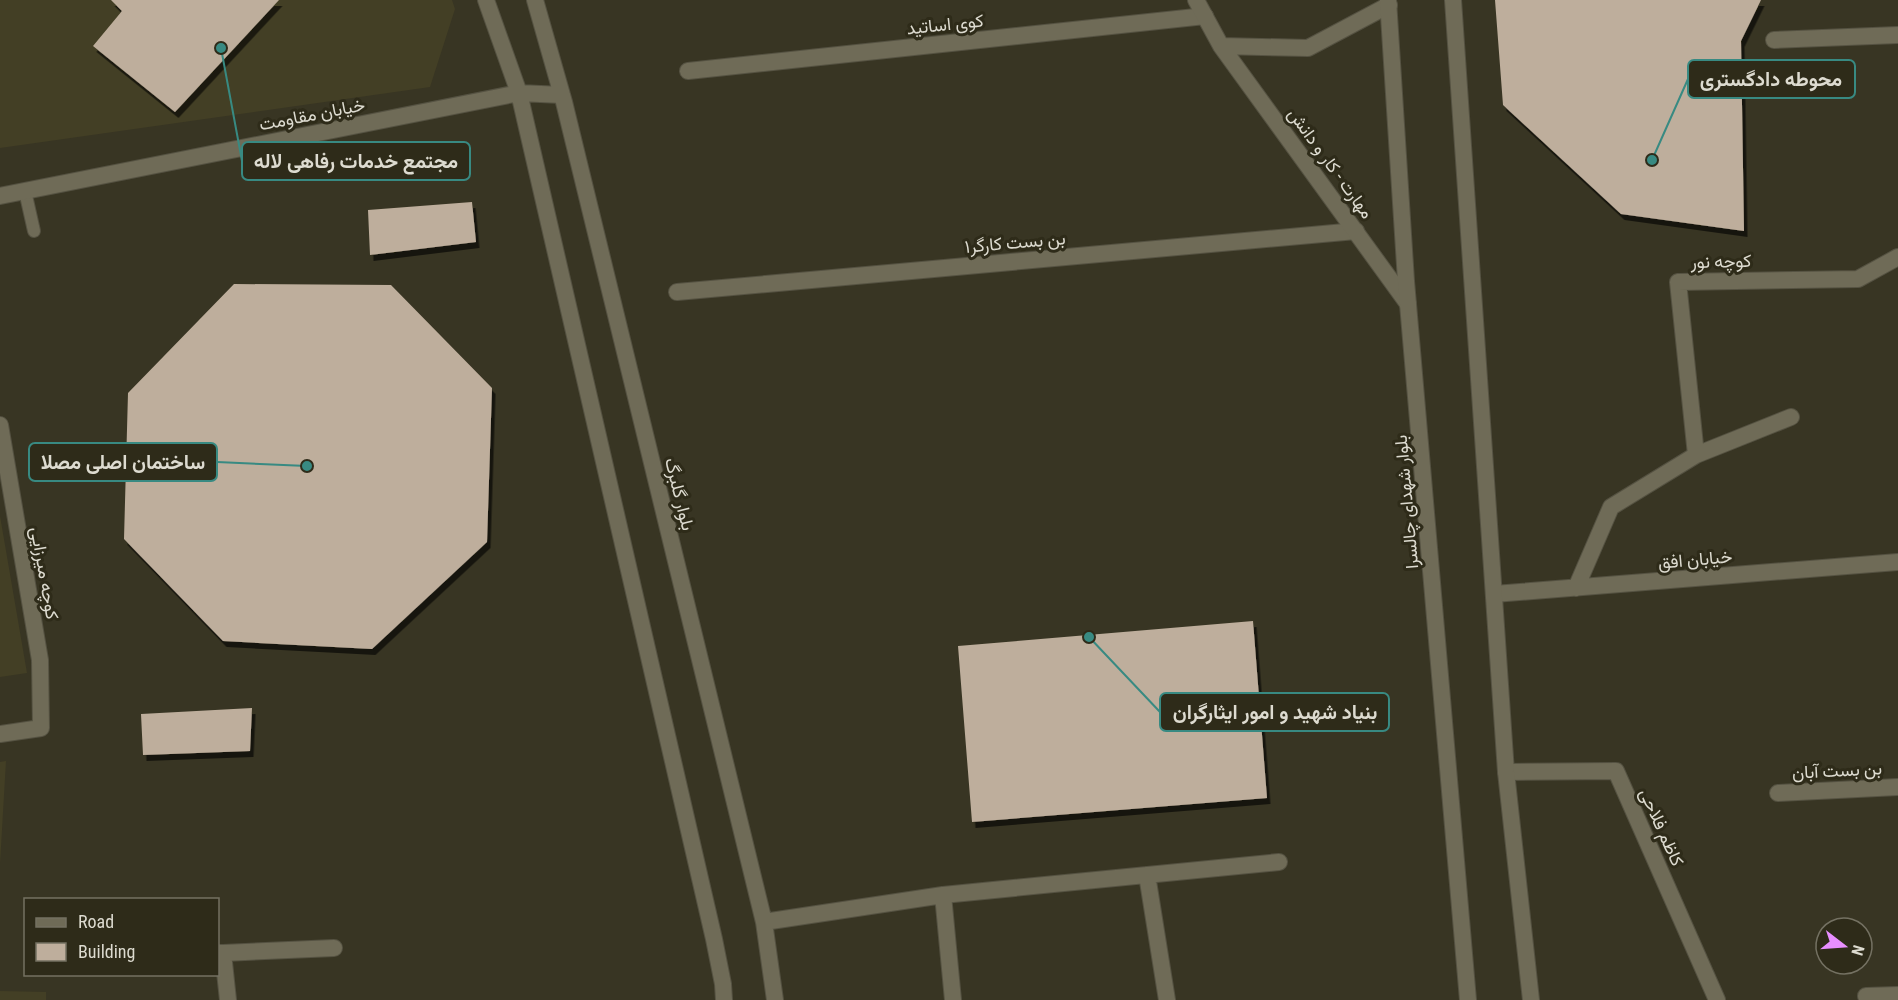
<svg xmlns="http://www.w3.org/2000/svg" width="1898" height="1000" font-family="'Roboto Condensed',Vazirmatn,sans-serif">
	<defs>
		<filter id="shadow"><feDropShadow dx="3.5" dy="6" stdDeviation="0" flood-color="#0009"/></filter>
	</defs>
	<rect width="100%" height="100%" fill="#383523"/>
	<path fill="#433f25" d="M0 0H452L455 9 430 87 0 148Z
		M0 516 27 673 0 677Z
		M6 761 0 864V762Z
		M0 991 46 992V1000H0Z"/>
	<path fill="#beae9c" filter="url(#shadow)" d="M111 0H279L175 112 93 46 122 11Z
		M1495 0H1761L1741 41 1744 231 1621 214 1503 105Z
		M472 202 476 242 370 255 368 210Z
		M234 284 391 285 492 388 487 542 372 649 223 641 124 539 128 393Z
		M1253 621 1267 798 972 822 958 646Z
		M252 708 250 751 143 755 141 714Z"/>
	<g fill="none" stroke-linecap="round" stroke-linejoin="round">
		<g stroke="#555242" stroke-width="14">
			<path id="service" d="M25 191 34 231"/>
		</g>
		<g stroke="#555242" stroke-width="18">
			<path id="minor" d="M486 0 519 93 714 939 723 984 724 1000
				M535 0 564 102 764 922 775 1000
				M1774 40 1898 35
				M688 71 1205 16
				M0 196 519 93 562 95
				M677 292 1356 231
				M0 425 40 660 41 728 0 734
				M1696 455 1678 282 1858 279 1898 257
				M1576 588 1611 507 1696 455 1791 417
				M1494 594 1898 562
				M1506 772 1616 771 1717 1000
				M1778 793 1898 787
				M1147 875 1167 1000
				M943 895 953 1000
				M764 922 943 895 1279 862
				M218 953H223L228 1000
				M223 953 334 948
				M1866 996 1898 995"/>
		</g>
		<g stroke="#555242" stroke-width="18">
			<path id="tertiary" d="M1196 0 1221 46 1408 304
				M1221 46 1308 48 1389 5"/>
		</g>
		<g stroke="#555242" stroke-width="18">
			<path id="secondary" d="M1388 0 1406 281 1468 1000
				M1453 0 1506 772 1531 1000"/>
		</g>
		<use href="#service" stroke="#6f6b57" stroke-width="12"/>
		<use href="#minor" stroke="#6f6b57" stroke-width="16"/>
		<use href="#tertiary" stroke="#6f6b57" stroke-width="16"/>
		<use href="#secondary" stroke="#6f6b57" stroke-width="16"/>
	</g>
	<g text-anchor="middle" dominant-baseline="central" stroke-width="6" stroke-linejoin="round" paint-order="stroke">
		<g font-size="18" fill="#dddbd0" stroke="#2e2b19">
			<text transform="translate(945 24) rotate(-6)">کوی اساتید</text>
			<text transform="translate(312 114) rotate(-11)">خیابان مقاومت</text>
			<text transform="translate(1331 163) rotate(54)">مهارت - کار و دانش</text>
			<text transform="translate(1015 242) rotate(-5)">بن بست کارگر۱</text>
			<text transform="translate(1721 261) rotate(-1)">کوچه نور</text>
			<text transform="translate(680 494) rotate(76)">بلوار گلبرگ</text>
			<text transform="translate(1406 502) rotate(-95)">بلوار شهدای چالسرا</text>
			<text transform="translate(1695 559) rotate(-5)">خیابان افق</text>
			<text transform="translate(45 573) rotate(80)">کوچه میرزایی</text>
			<text transform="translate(1837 770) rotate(-3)">بن بست آبان</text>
			<text transform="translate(1662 827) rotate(66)">کاظم فلاحی</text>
		</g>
	</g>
	<path fill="none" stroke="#388a82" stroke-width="2" d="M1652 160L1688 79M221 48L242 161M307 466L217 462M1089 637L1160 712"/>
	<g fill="#388a82" stroke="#2e2b19" stroke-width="2">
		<circle cx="1652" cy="160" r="6"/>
		<circle cx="221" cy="48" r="6"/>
		<circle cx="307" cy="466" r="6"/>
		<circle cx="1089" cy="637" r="6"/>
	</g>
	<g fill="#2e2b19" stroke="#388a82" stroke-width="2">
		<rect x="1688" y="60" width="167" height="38" rx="6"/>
		<rect x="242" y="142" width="228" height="38" rx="6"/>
		<rect x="29" y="443" width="188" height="38" rx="6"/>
		<rect x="1160" y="693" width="229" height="38" rx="6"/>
	</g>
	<g font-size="20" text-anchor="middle" font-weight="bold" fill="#dddbd0">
		<text x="1771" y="86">محوطه دادگستری</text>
		<text x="356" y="168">مجتمع خدمات رفاهی لاله</text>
		<text x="123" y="469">ساختمان اصلی مصلا</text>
		<text x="1275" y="719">بنیاد شهید و امور ایثارگران</text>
	</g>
	<rect x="24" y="898" width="195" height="78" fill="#2e2b19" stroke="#747162" stroke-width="1.5"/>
	<rect x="36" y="918" width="30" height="9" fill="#6f6b57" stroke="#747162" stroke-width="1.5"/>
	<text x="78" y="928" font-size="18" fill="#dddbd0">Road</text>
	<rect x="36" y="943" width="30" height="18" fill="#beae9c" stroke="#747162" stroke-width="1.5"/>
	<text x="78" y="958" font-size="18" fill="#dddbd0">Building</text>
	<g transform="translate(1844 946) rotate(107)"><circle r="28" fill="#2e2b19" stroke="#747162" stroke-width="1.5"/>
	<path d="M0-4.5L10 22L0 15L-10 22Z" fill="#e88eff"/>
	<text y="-9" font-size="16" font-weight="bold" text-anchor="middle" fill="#dddbd0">N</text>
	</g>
</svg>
